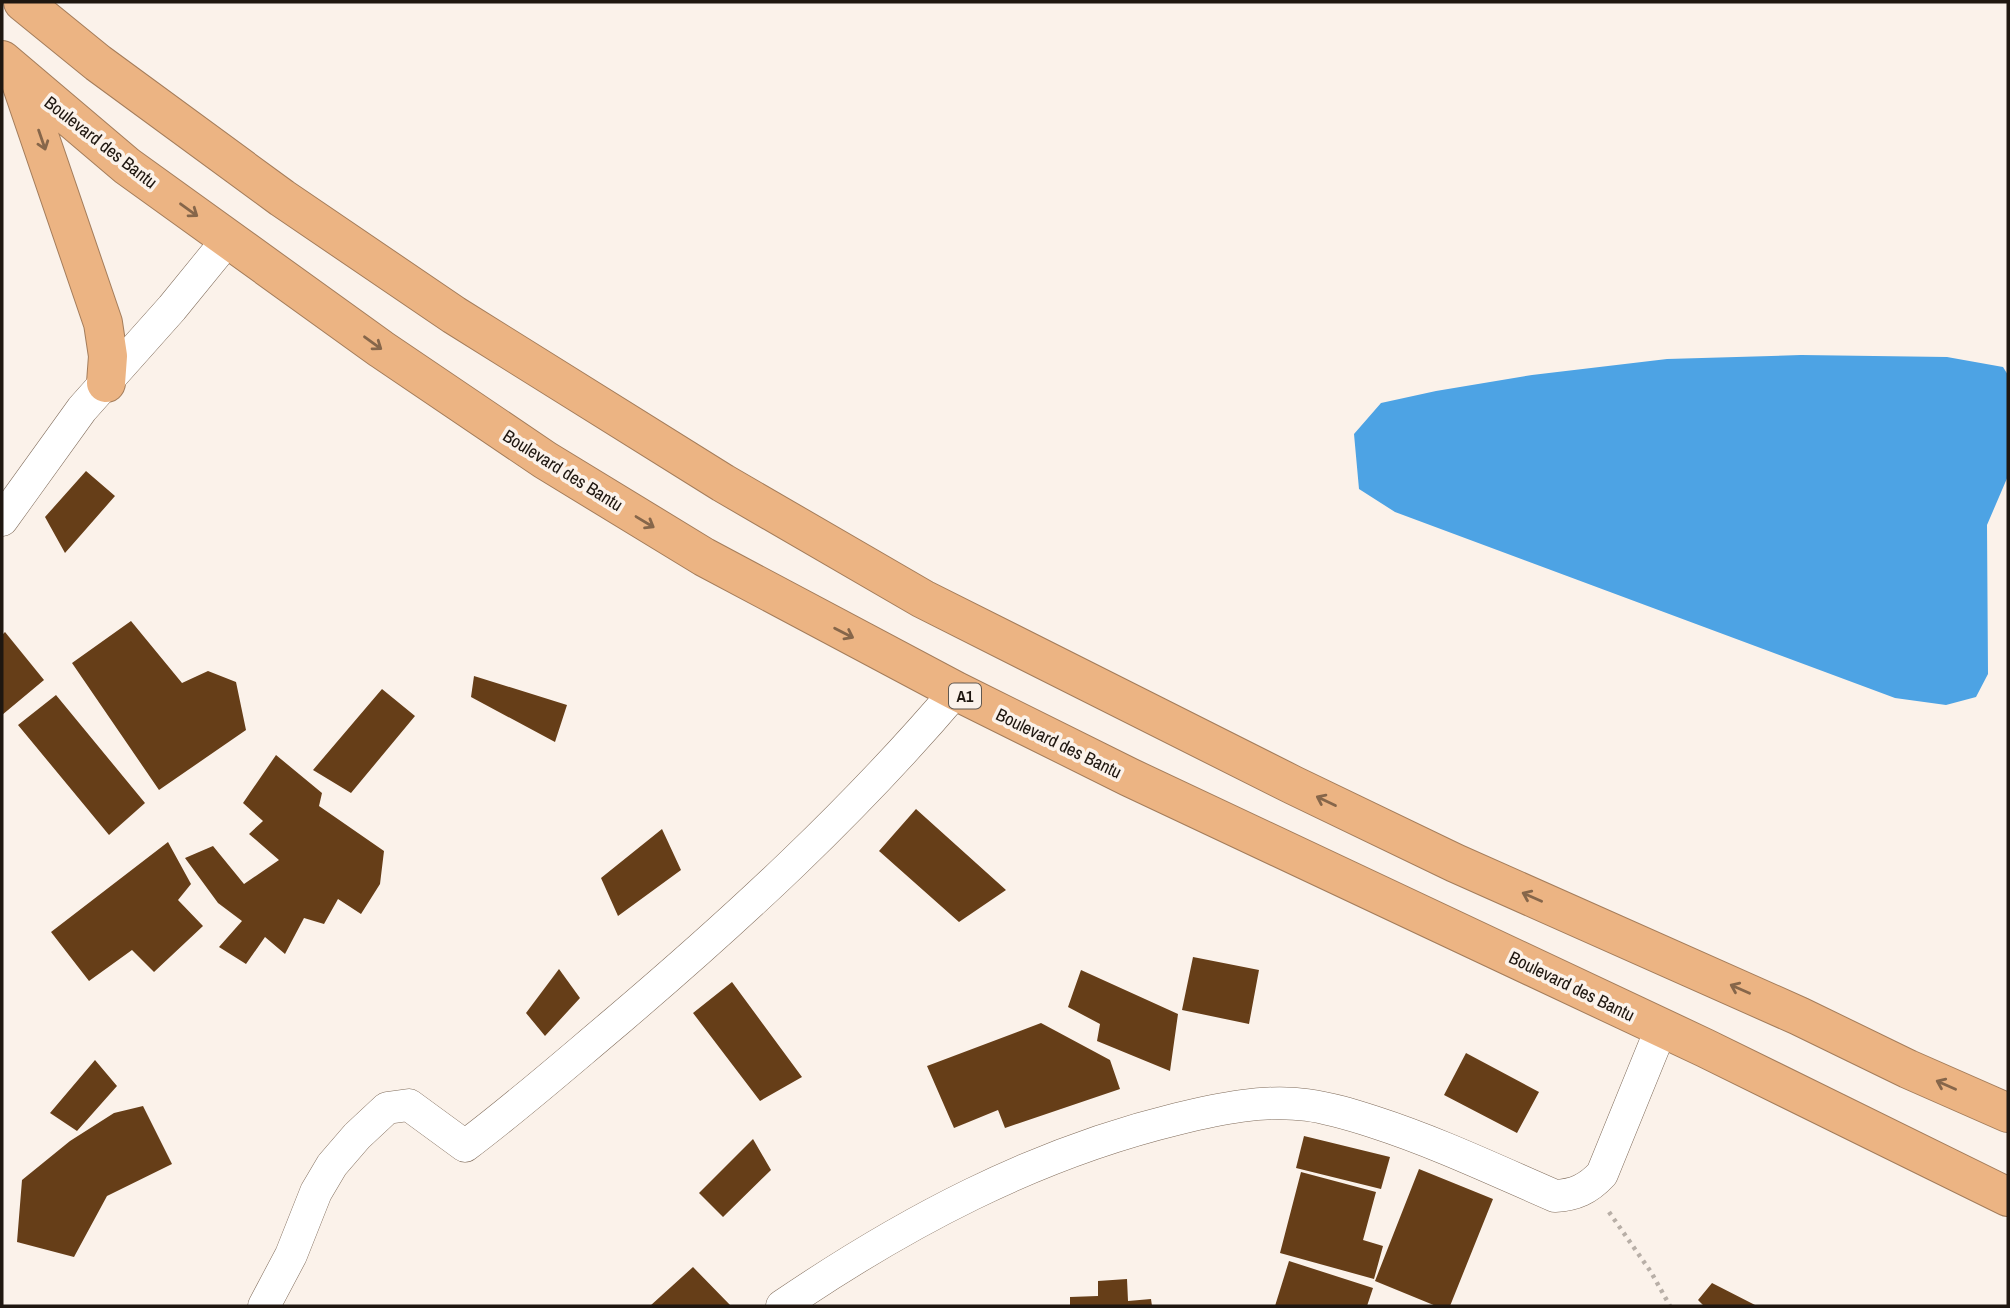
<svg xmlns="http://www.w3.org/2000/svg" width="2010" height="1308" font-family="'Archivo Narrow',sans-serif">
	<rect width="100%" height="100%" fill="#fbf2ea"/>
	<path fill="#4da3e4" d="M1801 355 1947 357 2003 367 2008 375V476L1987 525 1988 674 1976 697 1946 705 1895 698 1395 512 1359 489 1354 434 1381 403 1436 391 1532 375 1667 359Z"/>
	<path fill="#663e18" d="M86 471 115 496 65 553 45 517Z
		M131 621 182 683 208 671 236 682 246 730 159 790 72 663Z
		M5 632 44 680 2 715V635Z
		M474 676 567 705 555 742 471 697Z
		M382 689 415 716 351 793 313 770Z
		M56 695 145 803 109 835 18 725Z
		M276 755 322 793 319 806 384 851 380 884 361 914 338 899 324 924 304 918 285 954 265 937 246 964 219 947 242 921 218 903 185 858 213 846 244 884 279 860 249 834 263 821 243 803Z
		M916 809 1006 890 959 922 879 851Z
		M662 829 681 870 618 916 601 878Z
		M168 842 191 884 178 900 203 926 154 972 132 950 89 981 51 932Z
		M1193 957 1259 970 1249 1024 1182 1010Z
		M559 969 580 998 545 1036 526 1013Z
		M1081 970 1178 1014 1170 1071 1097 1041 1100 1024 1068 1007Z
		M732 982 802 1077 760 1101 693 1013Z
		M1041 1023 1110 1060 1120 1089 1005 1128 998 1110 954 1128 927 1066Z
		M1466 1053 1539 1092 1517 1133 1444 1095Z
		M95 1060 117 1086 77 1131 50 1113Z
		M143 1106 172 1164 107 1196 74 1257 17 1242 22 1180 70 1141 114 1113Z
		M1304 1136 1390 1157 1381 1189 1296 1168Z
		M753 1139 771 1170 723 1217 699 1193Z
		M1419 1169 1493 1199 1450 1306H1436L1375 1281Z
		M1301 1172 1376 1192 1363 1240 1383 1246 1374 1279 1280 1253Z
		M1289 1261 1373 1288 1367 1306H1275Z
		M693 1267 731 1306H650Z
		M1127 1279 1128 1301 1151 1299 1152 1306H1070V1297L1098 1296V1281Z
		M1712 1283 1757 1306H1704L1698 1300Z"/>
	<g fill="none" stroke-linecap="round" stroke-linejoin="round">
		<g stroke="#816d5c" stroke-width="33">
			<path id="street" d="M2 520 82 409 172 308 229 238
				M264 1306 291 1255 316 1192 332 1165 357 1136 387 1108 409 1105 465 1146C517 1107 567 1063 617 1021 737 919 853 812 956 691
				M782 1306C904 1223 1033 1154 1177 1119 1218 1109 1264 1099 1307 1105 1330 1108 1352 1115 1374 1122 1436 1142 1495 1170 1555 1196 1575 1195 1588 1189 1602 1174L1661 1029"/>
		</g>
		<g stroke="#a47d5b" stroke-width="40">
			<path id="highway" d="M23 2 98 63 282 198 454 315 723 483 923 599 1293 785 1455 863 1799 1016 1908 1069 2008 1113
				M2 60 127 166 381 349 545 460 704 557 956 691 1129 777 1705 1048 2008 1197
				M19 77 103 323 108 356 106 383"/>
		</g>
		<path stroke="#b8afa7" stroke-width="4.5" stroke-dasharray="3.5 5" stroke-linecap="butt" d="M1609 1212 1651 1272 1670 1306"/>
		<use href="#street" stroke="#fff" stroke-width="32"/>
		<use href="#highway" stroke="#ecb483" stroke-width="38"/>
	</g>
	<defs><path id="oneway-shaft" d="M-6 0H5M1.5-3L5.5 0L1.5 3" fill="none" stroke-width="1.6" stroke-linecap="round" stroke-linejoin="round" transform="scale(1.75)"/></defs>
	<g stroke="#86664a">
		<use href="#oneway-shaft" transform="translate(42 140) rotate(71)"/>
		<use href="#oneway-shaft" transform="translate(189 210) rotate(36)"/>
		<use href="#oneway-shaft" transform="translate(373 343) rotate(36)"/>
		<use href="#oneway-shaft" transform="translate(645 522) rotate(31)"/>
		<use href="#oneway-shaft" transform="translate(844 633) rotate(27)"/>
		<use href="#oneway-shaft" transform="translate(1326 801) rotate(-154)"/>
		<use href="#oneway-shaft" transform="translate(1532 897) rotate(-156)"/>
		<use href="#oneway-shaft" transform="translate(1740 989) rotate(-156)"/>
		<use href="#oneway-shaft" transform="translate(1946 1085) rotate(-156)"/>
	</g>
	<g text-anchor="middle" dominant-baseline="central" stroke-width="7" stroke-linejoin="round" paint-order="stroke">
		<rect fill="#fbf2ea" stroke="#615951" stroke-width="2" x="949" y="683.5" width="32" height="25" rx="5"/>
		<g font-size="16" font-weight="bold" fill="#1f1710">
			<text x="965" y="696">A1</text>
		</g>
		<g font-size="18" fill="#1f1710" stroke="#fbf2ea">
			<text transform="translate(101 142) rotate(38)">Boulevard des Bantu</text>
			<text transform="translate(563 470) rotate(32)">Boulevard des Bantu</text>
			<text transform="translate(1059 743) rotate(26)">Boulevard des Bantu</text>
			<text transform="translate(1572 986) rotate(26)">Boulevard des Bantu</text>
		</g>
	</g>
	<rect width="2010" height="1308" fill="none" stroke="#1f1710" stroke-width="7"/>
</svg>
